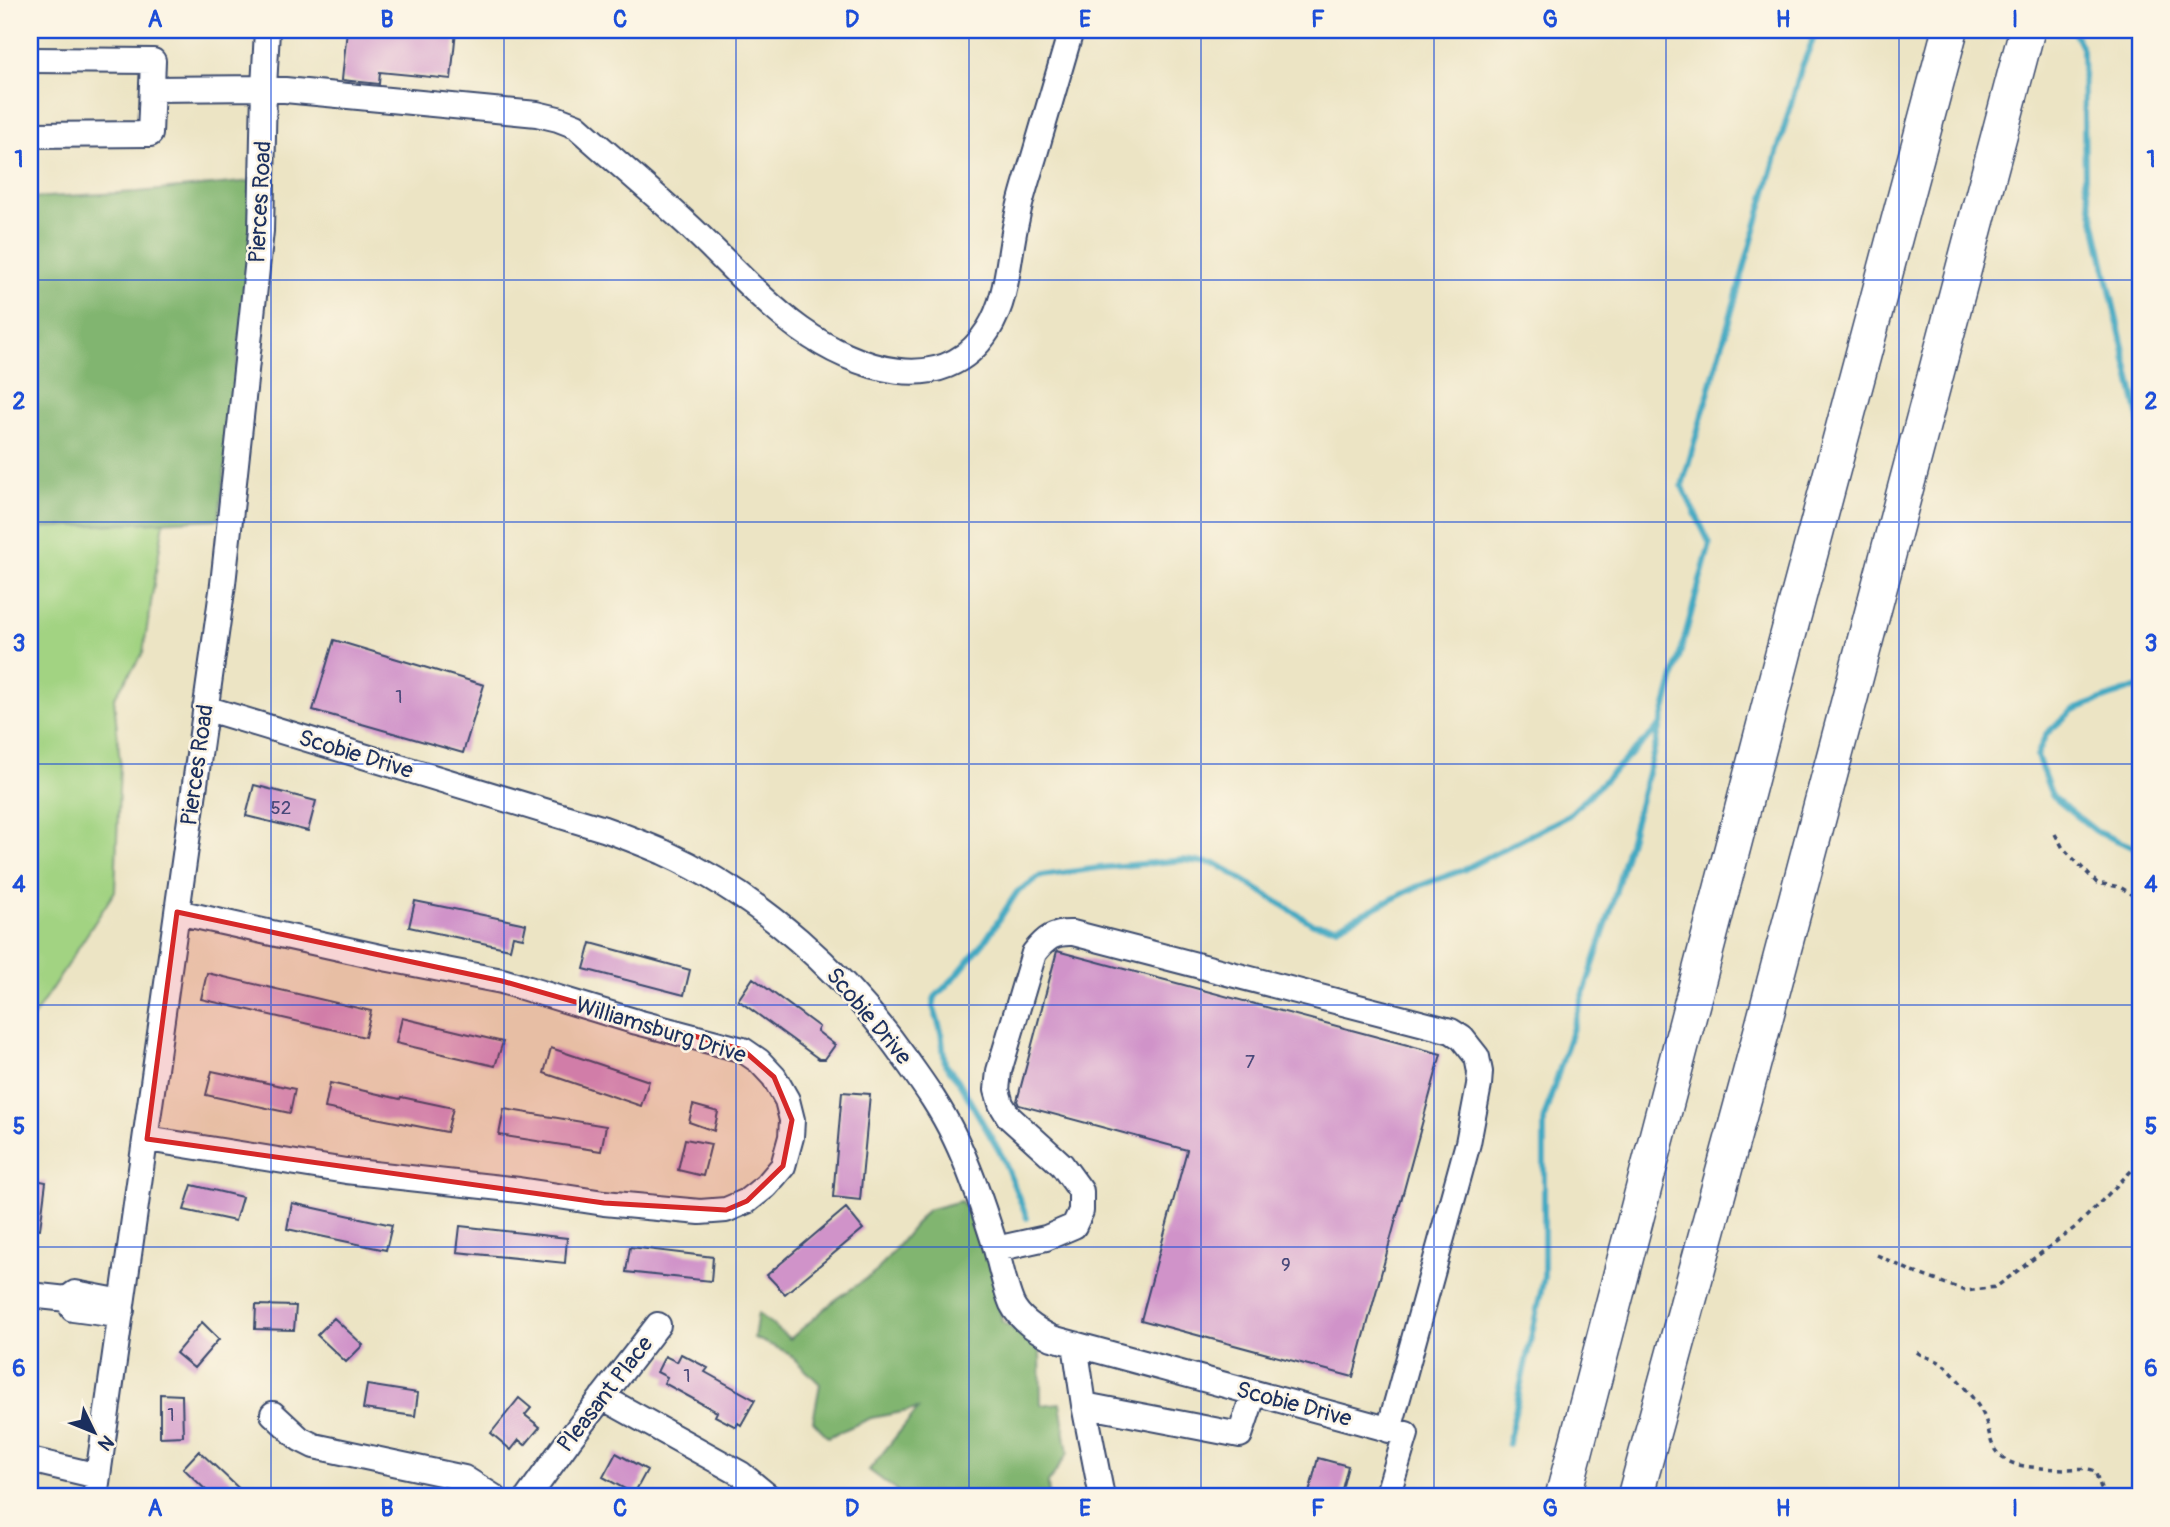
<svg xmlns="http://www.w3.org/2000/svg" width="2170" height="1527" font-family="Pangolin,sans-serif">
	<rect width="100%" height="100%" fill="#fcf5e5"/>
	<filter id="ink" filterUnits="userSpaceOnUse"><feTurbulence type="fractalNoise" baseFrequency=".0143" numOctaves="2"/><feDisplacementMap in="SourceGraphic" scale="14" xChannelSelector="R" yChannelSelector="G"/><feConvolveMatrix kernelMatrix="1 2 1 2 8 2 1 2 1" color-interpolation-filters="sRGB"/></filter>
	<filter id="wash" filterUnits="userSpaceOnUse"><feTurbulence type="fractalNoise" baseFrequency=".00686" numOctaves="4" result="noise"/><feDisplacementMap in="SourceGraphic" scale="28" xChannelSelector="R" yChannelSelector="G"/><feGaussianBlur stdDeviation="1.57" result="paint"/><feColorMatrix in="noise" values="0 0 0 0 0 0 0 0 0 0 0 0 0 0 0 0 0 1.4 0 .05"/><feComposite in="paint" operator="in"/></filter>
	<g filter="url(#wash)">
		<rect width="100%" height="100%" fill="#ece4c4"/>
		<path fill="#a2d382" stroke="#5e8170" stroke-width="2" d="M164 521 143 653 114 698 120 763 115 891 30 1022V528Z"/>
		<path fill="#81b570" stroke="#4e7267" stroke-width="2" d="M252 181 251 245 219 519 30 528V198L138 192Z
			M961 1201 976 1220 997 1288 1002 1322 1019 1332 1040 1351 1041 1405 1060 1403 1068 1453 1048 1483 1049 1497H905L869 1470 918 1409 871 1418 828 1437 813 1421 820 1384 787 1352 754 1338 758 1313 790 1339 835 1300 876 1272 927 1210Z"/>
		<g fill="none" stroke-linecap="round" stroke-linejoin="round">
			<path stroke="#42a9c2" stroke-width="6" d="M2073 30 2083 50 2085 179 2140 422
				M2140 686 2073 710 2046 734 2037 756 2052 796 2097 832 2140 850
				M1027 1218 1002 1156 958 1080 945 1064 941 1031 933 1006 935 997 955 977 987 938 1017 892 1041 876 1099 868 1184 860 1217 864 1313 924 1337 927 1416 887 1463 870 1569 815 1659 727
				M1508 1444 1544 1277V1118L1611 909 1710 544 1682 486 1801 69 1817 30"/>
		</g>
		<g id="blocks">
			<path fill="#d093c9" d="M347 30H456L451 79 380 72 379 84 342 80Z
				M334 640 484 685 463 753 313 710Z
				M254 785 316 801 308 831 246 816Z
				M415 901 526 924 523 938 513 936 510 949 409 927Z
				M591 943 690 970 684 995 584 969Z
				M1057 951 1441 1054 1353 1377 1141 1320 1187 1150 1019 1105 1017 1101Z
				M207 973 371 1011 365 1037 201 999Z
				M753 978 819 1027 817 1031 835 1045 825 1059H819L738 1000Z
				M402 1018 503 1042 495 1066 396 1043Z
				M551 1048 649 1081 641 1106 544 1073Z
				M212 1071 295 1089 290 1113 206 1095Z
				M330 1083 400 1099 401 1097 453 1108 447 1132 325 1108Z
				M842 1092 870 1094 860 1200 833 1197Z
				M693 1105 718 1112 714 1131 689 1122Z
				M504 1109 606 1126 601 1151 499 1135Z
				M685 1139 711 1144 703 1176 678 1170Z
				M30 1179 46 1182 40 1229 30 1228Z
				M192 1185 242 1197 235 1221 184 1210Z
				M292 1203 392 1225 386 1250 287 1229Z
				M846 1208 863 1229 785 1294 767 1275Z
				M460 1226 567 1238 565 1263 457 1252Z
				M630 1247 713 1257 711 1281 626 1272Z
				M256 1305 296 1306 294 1330 255 1329Z
				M334 1318 363 1345 346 1362 317 1335Z
				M202 1322 219 1339 194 1368 176 1353Z
				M681 1354 708 1368 705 1372 755 1400 741 1425 738 1423 736 1427 715 1416 717 1412 664 1383 667 1377 657 1372 665 1356 677 1362Z
				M367 1385 418 1393 415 1416 363 1409Z
				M160 1394 182 1395 183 1436 160 1437Z
				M519 1398 531 1408 525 1415 540 1427 525 1445 519 1440 511 1450 491 1433Z
				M199 1451 248 1497H213L183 1468Z
				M616 1453 647 1470 634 1494 603 1477Z
				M1318 1458 1348 1466 1340 1497H1308Z"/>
		</g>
	</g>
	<g filter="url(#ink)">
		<use href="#blocks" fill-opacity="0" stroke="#3a4a6d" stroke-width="2"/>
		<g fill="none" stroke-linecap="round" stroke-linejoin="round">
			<g stroke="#3a4a6d" stroke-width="28">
				<path id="minor" d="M30 60 153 61 150 134 30 135
					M152 89 264 88 537 114 558 119 576 126C613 159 651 191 687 224 725 259 758 298 800 329 854 368 943 401 988 330 1009 297 1008 255 1017 218 1021 197 1028 177 1034 157 1046 116 1058 75 1070 34L1067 30
					M205 708 604 829C624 836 644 844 663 852 762 897 845 973 907 1061 925 1086 942 1110 955 1138 971 1171 983 1207 994 1242 1000 1262 1004 1285 1012 1304 1020 1320 1036 1330 1052 1338L1406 1434 1387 1497
					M147 1139 346 1171 519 1190 604 1203 700 1212 726 1210 747 1201 766 1186 783 1166 791 1137 792 1120 787 1100 774 1077 759 1061 743 1050 637 1022 502 981 389 959 177 912
					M996 1249 1046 1238 1074 1226 1081 1211V1191L1062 1165 1009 1117 1001 1104 997 1090 999 1071 1034 953C1046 938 1054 932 1073 933L1451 1031 1462 1038 1477 1057 1480 1072 1479 1085 1468 1143 1389 1430
					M30 1295 67 1299
					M116 1308 110 1314 73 1309 67 1299 75 1293 112 1300 116 1308 122 1310
					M1075 1344 1084 1405 1240 1435 1254 1393
					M602 1397 741 1474 769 1497
					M1084 1405 1102 1497
					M273 1414 300 1439 314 1446 464 1478 494 1497
					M30 1460 98 1476
					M95 1497 223 584 261 231 264 88 267 30
					M528 1497 569 1440 658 1325"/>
			</g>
			<g stroke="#3a4a6d" stroke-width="38">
				<path id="highway" d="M1563 1497 1786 643 1950 30
					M1635 1497 1750 1075 2027 30"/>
			</g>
			<path stroke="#3a4a6d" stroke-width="3.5" stroke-dasharray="5 5" stroke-linecap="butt" d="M2055 834 2063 848 2097 883 2120 887 2140 899
				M1877 1255 1913 1272 1966 1291 1996 1287 2077 1226 2140 1162
				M1917 1352C1925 1358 1933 1358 1941 1363 1950 1368 1977 1402 1982 1412 1993 1432 1985 1454 2015 1464 2029 1468 2055 1469 2069 1469 2080 1469 2085 1467 2095 1471L2101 1488 2110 1497"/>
			<use href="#minor" stroke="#fff" stroke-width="24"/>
			<use href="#highway" stroke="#fff" stroke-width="35"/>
		</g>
	</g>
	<path fill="#d62828" fill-opacity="0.2" stroke="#d62828" stroke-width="5" stroke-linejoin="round" d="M177 912 502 981 743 1050 774 1077 792 1120 783 1166 747 1201 726 1210 604 1203 147 1139Z"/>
	<path fill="none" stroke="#1d4ed8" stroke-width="2" stroke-opacity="0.55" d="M271 30V1497M504 30V1497M736 30V1497M969 30V1497M1201 30V1497M1434 30V1497M1666 30V1497M1899 30V1497M30 280H2140M30 522H2140M30 764H2140M30 1005H2140M30 1247H2140"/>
	<g text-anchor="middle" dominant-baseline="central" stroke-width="5" stroke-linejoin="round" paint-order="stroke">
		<g font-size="19" fill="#484879">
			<text x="399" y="697">1</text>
			<text x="281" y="808">52</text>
			<text x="1250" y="1062">7</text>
			<text x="1286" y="1265">9</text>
			<text x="687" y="1376">1</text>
			<text x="171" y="1415">1</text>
		</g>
		<g font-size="23" fill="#1b2f5e" stroke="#fcf5e5">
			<text transform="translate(260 202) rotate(-87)">Pierces Road</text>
			<text transform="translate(356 754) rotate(17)">Scobie Drive</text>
			<text transform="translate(197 765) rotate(-82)">Pierces Road</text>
			<text transform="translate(869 1016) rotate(50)">Scobie Drive</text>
			<text transform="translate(661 1030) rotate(17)">Williamsburg Drive</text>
			<text transform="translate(605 1394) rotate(-52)">Pleasant Place</text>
			<text transform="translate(1294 1404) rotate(15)">Scobie Drive</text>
		</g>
	</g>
	<rect width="2170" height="1527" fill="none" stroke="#fcf5e5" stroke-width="77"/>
	<g transform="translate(94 1432) rotate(133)" stroke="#fcf5e5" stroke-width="5" paint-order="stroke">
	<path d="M0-5L12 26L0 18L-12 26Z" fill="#1b2f5e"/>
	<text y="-10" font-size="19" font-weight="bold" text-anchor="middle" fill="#1b2f5e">N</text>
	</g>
	<rect x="38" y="38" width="2094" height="1450" fill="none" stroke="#1d4ed8" stroke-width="2.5"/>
	<g font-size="23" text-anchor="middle" font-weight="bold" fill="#1d4ed8">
		<text x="155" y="27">A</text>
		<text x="387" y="27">B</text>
		<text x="620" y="27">C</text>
		<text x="852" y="27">D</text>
		<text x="1085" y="27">E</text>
		<text x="1318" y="27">F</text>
		<text x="1550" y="27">G</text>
		<text x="1783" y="27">H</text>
		<text x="2015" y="27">I</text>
		<text x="19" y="167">1</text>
		<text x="2151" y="167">1</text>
		<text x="19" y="409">2</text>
		<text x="2151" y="409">2</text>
		<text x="19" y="651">3</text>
		<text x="2151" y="651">3</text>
		<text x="19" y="892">4</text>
		<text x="2151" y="892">4</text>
		<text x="19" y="1134">5</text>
		<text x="2151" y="1134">5</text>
		<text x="19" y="1376">6</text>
		<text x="2151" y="1376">6</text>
		<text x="155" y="1516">A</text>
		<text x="387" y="1516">B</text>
		<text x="620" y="1516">C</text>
		<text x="852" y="1516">D</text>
		<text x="1085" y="1516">E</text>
		<text x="1318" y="1516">F</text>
		<text x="1550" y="1516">G</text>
		<text x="1783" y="1516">H</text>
		<text x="2015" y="1516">I</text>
	</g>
</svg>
